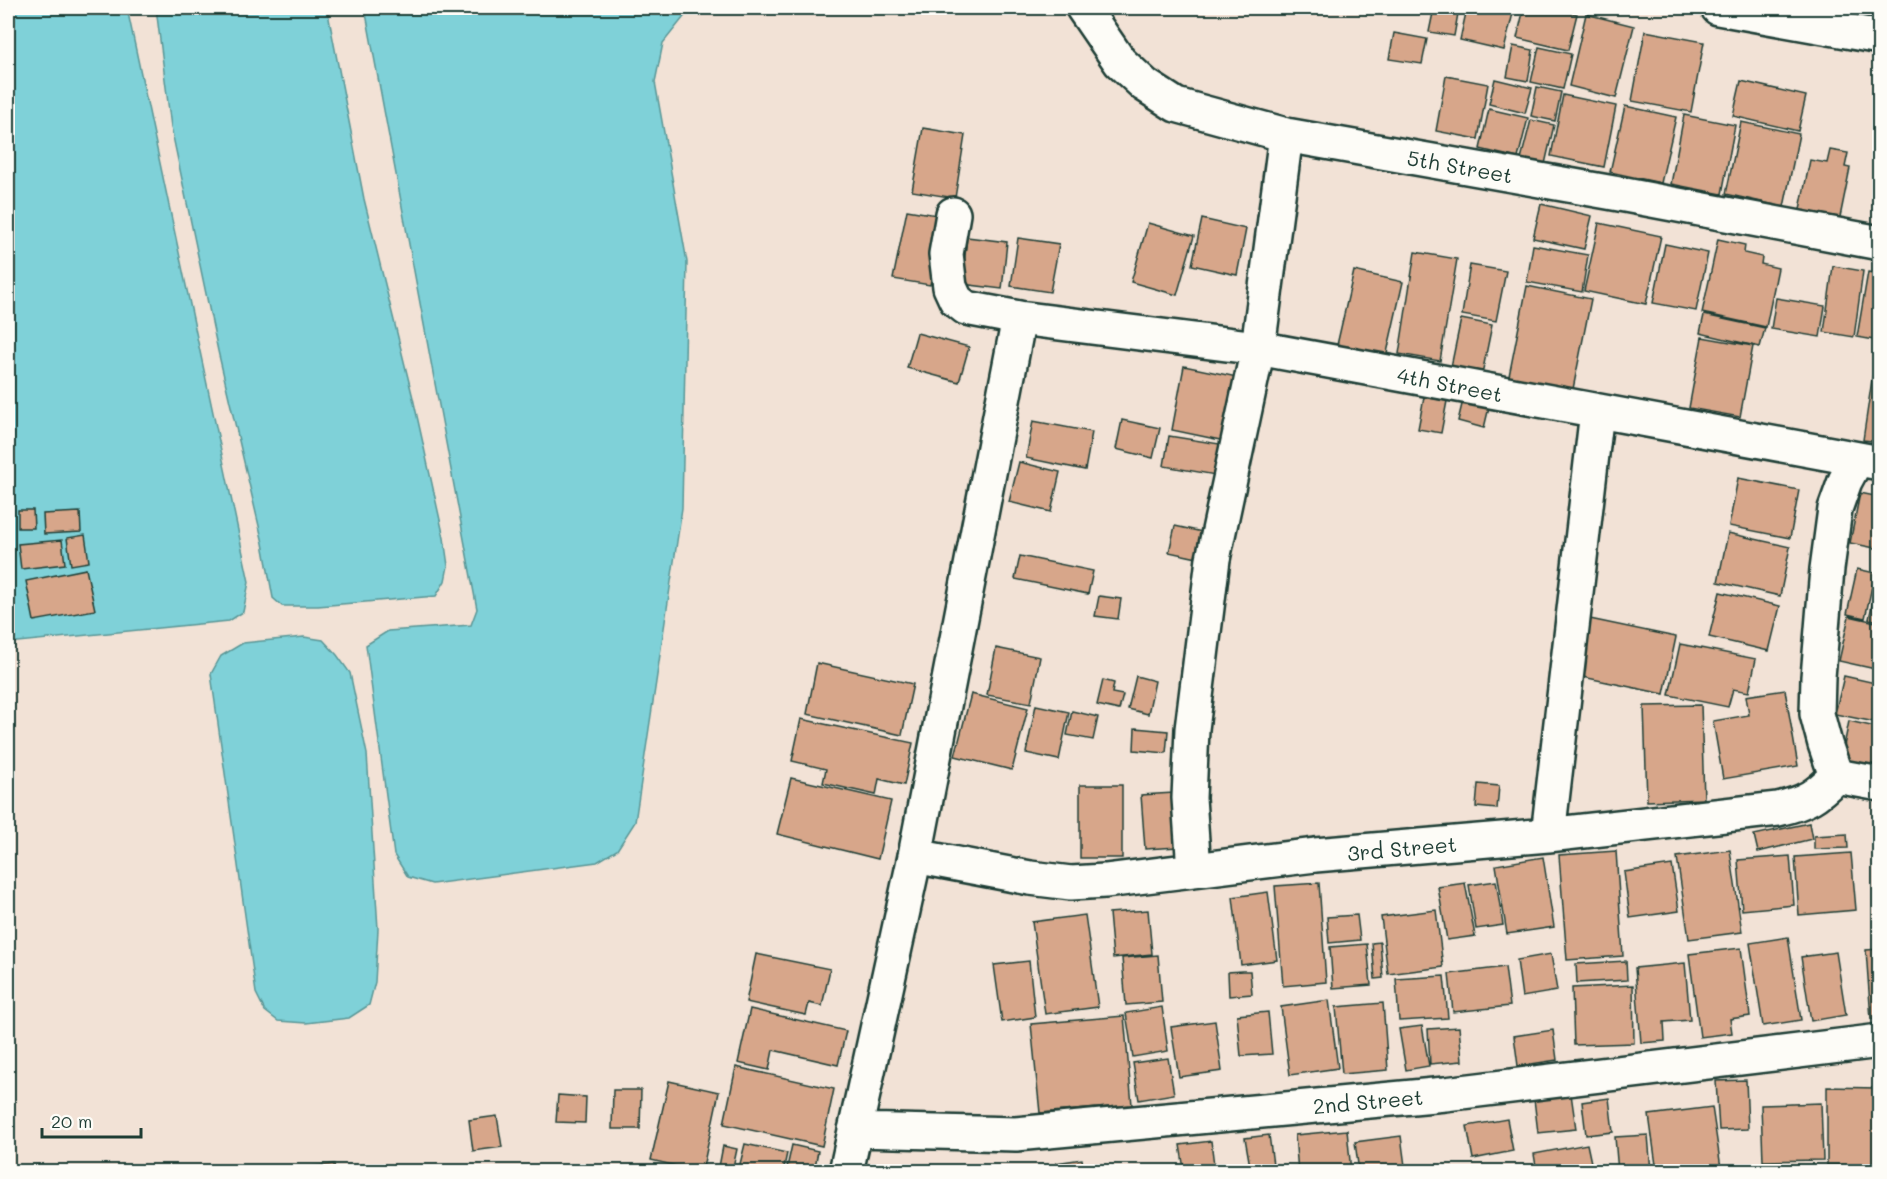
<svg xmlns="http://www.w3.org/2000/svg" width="1887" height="1179" font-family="Mali,sans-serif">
	<rect width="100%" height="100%" fill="#f2e2d6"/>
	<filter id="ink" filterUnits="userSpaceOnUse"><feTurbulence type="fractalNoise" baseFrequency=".0167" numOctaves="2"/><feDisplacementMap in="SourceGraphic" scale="12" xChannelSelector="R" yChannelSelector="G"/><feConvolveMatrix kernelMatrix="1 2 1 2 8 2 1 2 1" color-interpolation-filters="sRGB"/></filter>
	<g filter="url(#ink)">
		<path fill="#7fd1d8" stroke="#599696" stroke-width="1.5" d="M8 8H127L249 582 243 612 229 621 8 643Z
			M156 8H327L364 199 413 398 444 538 448 566 445 581 436 596 318 606H282L273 598 263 543 218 351 171 127Z
			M365 8H691L663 43 655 82 687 262 682 508 635 822 617 850 597 862 432 884 408 877 394 855 366 645 388 631 471 625 477 609Z
			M304 637 323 640 337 655 350 673 367 754 378 929 375 982 369 1005 349 1018 306 1023 278 1021 265 1011 256 993 211 674 221 656 243 643Z"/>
		<path fill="#d7a68a" stroke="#1f3d34" stroke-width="1.5" d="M1434 8H1459L1454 36 1429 32Z
			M1467 8 1514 9 1504 50 1460 40Z
			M1524 8H1551L1577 14 1568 50 1517 38Z
			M1818 8H1876L1872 22Z
			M1586 14 1634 26 1616 98 1569 86Z
			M1645 31 1704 42 1691 112 1632 101Z
			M1394 33 1427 39 1422 64 1389 59Z
			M1513 46 1533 50 1528 81 1507 77Z
			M1539 47 1571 54 1563 89 1531 82Z
			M1446 76 1488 84 1478 139 1436 131Z
			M1495 79 1532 88 1525 113 1489 104Z
			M1741 81 1806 96 1798 131 1733 116Z
			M1537 87 1561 92 1555 121 1531 116Z
			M1563 95 1616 106 1604 167 1551 156Z
			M1625 106 1676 117 1661 183 1610 172Z
			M1489 109 1528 118 1518 158 1480 149Z
			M1684 115 1735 125 1722 194 1671 184Z
			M1531 120 1554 125 1545 164 1521 159Z
			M1741 122 1799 134 1784 207 1726 194Z
			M923 128 965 135 955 198 912 191Z
			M1830 150 1848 153 1845 167 1850 168 1839 222 1799 214 1810 160 1827 163Z
			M1541 204 1592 216 1584 249 1533 238Z
			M907 210 943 216 930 285 893 279Z
			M1202 219 1246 229 1237 275 1192 265Z
			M1148 223 1194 236 1177 295 1131 282Z
			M1599 223 1661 236 1646 304 1584 291Z
			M967 237 1007 242 1002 289 962 284Z
			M1018 238 1059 244 1050 292 1011 286Z
			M1718 239 1745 245 1744 253 1762 257 1761 264 1778 268 1766 327 1702 313Z
			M1665 244 1708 253 1696 311 1653 303Z
			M1533 245 1588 255 1582 292 1527 282Z
			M1415 252 1457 259 1440 361 1399 354Z
			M1470 265 1506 271 1496 321 1462 315Z
			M1833 266 1863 271 1854 337 1824 332Z
			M1354 271 1403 282 1386 357 1337 345Z
			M1868 272 1880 274V341L1857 337Z
			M1527 286 1591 299 1571 399 1507 386Z
			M1776 298 1825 306 1820 337 1771 329Z
			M1704 315 1765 328 1760 347 1700 333Z
			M1461 319 1492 325 1482 374 1451 367Z
			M917 333 969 347 959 382 907 368Z
			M1702 337 1753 346 1740 417 1689 408Z
			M1877 346 1880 347V442L1863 440Z
			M1184 366 1242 378 1230 442 1172 430Z
			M1464 396 1490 403 1484 428 1458 421Z
			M1424 397 1447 401 1441 433 1418 429Z
			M1122 420 1160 428 1153 458 1116 449Z
			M1033 421 1092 432 1085 470 1026 458Z
			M1169 436 1226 445 1221 476 1164 466Z
			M1019 462 1060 472 1051 512 1009 502Z
			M1738 478 1799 490 1790 538 1729 526Z
			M1860 493 1880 497V549L1850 543Z
			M18 510H33L34 528H18Z
			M80 512 81 532 44 534 43 514Z
			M1175 526 1207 533 1202 559 1169 552Z
			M1728 533 1790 547 1780 596 1718 582Z
			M85 535 89 562 71 565 67 538Z
			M62 540 65 564 21 569 18 544Z
			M1020 556 1093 571 1088 594 1015 579Z
			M86 569 95 610 34 621 26 581Z
			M1857 569 1875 573 1865 618 1847 614Z
			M1880 569V621L1869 619Z
			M1720 592 1780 606 1769 651 1709 637Z
			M1099 596 1121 599 1118 619 1095 616Z
			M1849 616 1880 623V670L1839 661Z
			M1590 619 1676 637 1664 694 1578 676Z
			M1680 644 1756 659 1749 692 1733 689 1728 707 1669 695Z
			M996 648 1040 657 1031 703 987 695Z
			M817 663 913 684 902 735 807 714Z
			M1136 676 1155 681 1148 714 1128 709Z
			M1844 676 1880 684V723L1835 714Z
			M1103 680 1114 683 1112 693 1123 695 1119 710 1097 705Z
			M1785 690 1798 766 1723 779 1713 721 1749 715 1746 696Z
			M971 694 1028 708 1012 770 955 756Z
			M1036 705 1069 712 1059 760 1026 753Z
			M1701 705 1704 799 1647 801 1644 706Z
			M1072 711 1098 717 1093 740 1067 735Z
			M801 719 913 743 904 785 879 779 876 795 823 783 826 769 792 761Z
			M1849 721 1880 728V769L1841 761Z
			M1135 728 1168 731 1166 753 1134 750Z
			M791 778 891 801 878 859 777 834Z
			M1478 784 1499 786 1497 809 1476 807Z
			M1080 785H1122V858H1080Z
			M1174 793 1178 847 1145 849 1141 795Z
			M1809 823 1812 839 1758 852 1754 835Z
			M1847 834 1848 848 1814 849V836Z
			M1730 850 1742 932 1689 939 1677 857Z
			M1616 851 1623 956 1567 960 1559 855Z
			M1851 853 1856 910 1799 915 1795 857Z
			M1790 856 1794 905 1742 910 1738 860Z
			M1543 857 1554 927 1507 934 1496 865Z
			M1672 865 1679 911 1630 918 1624 872Z
			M1496 881 1503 925 1476 929 1469 885Z
			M1319 883 1326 982 1283 986 1275 886Z
			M1465 883 1475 936 1447 940 1438 887Z
			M1268 892 1277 960 1241 965 1233 897Z
			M1148 910 1152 954 1113 958 1109 913Z
			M1436 910 1443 967 1388 974 1381 917Z
			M1085 915 1098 1007 1045 1014 1032 922Z
			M1357 915 1360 940 1329 943 1327 917Z
			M1788 937 1801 1020 1763 1026 1750 943Z
			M1380 942 1383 978 1375 979 1372 943Z
			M1367 944 1371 985 1333 988 1330 947Z
			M1741 948 1750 1016 1730 1019 1732 1033 1700 1037 1689 954Z
			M1880 949V1019H1871L1866 950Z
			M1836 952 1846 1015 1811 1021 1801 957Z
			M756 954 830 969 822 1006 809 1003 806 1015 746 1002Z
			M1551 954 1557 991 1522 997 1517 960Z
			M1158 955 1162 1002 1126 1005 1122 958Z
			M1029 961 1035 1017 1002 1022 994 965Z
			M1626 961 1627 980 1577 983 1576 964Z
			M1685 963 1690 1020 1664 1022 1665 1041 1641 1043 1635 968Z
			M1505 967 1510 1006 1453 1012 1449 974Z
			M1242 971H1250L1252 994 1229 996 1228 972Z
			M1444 976 1448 1018 1399 1021 1396 979Z
			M1633 985 1634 1043 1574 1045 1572 988Z
			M1329 1000 1338 1068 1290 1075 1281 1007Z
			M1383 1003 1388 1070 1342 1074 1336 1007Z
			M1162 1007 1168 1051 1133 1057 1126 1013Z
			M750 1009 846 1031 838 1065 773 1050 769 1070 738 1063Z
			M1268 1012 1272 1054 1241 1056 1237 1015Z
			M1124 1016 1132 1105 1040 1113 1031 1024Z
			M1215 1021 1222 1071 1179 1077 1171 1027Z
			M1422 1026 1429 1066 1406 1070 1399 1029Z
			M1459 1027 1462 1061 1430 1064 1428 1029Z
			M1553 1030 1557 1060 1518 1066 1514 1036Z
			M1168 1058 1174 1094 1139 1100 1133 1063Z
			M736 1067 834 1089 822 1146 724 1124Z
			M1746 1080 1748 1129 1719 1130 1716 1081Z
			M669 1081 719 1092 702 1172 651 1160Z
			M1827 1087 1876 1088 1875 1166 1827 1165Z
			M613 1090H641L640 1129H612Z
			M1571 1094 1576 1129 1538 1133 1534 1099Z
			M558 1095 586 1097 585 1123 556 1122Z
			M1609 1098 1613 1132 1586 1135 1582 1102Z
			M1821 1103 1823 1160 1763 1161 1761 1105Z
			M1712 1107 1721 1168 1699 1172H1657L1649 1115Z
			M497 1116 502 1147 473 1151 469 1120Z
			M1507 1119 1513 1151 1473 1159 1467 1126Z
			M1347 1130 1351 1172H1298L1295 1135Z
			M1269 1135 1274 1172H1251L1245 1138Z
			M1648 1135 1651 1172H1618L1615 1137Z
			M1401 1136 1405 1166 1359 1172 1355 1142Z
			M1211 1141 1214 1165 1184 1169 1180 1145Z
			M745 1144 787 1153 783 1172H738Z
			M1587 1144 1593 1172H1537L1534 1154Z
			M792 1145 818 1151 814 1172H786Z
			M723 1146 737 1149 732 1172H718Z
			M1082 1159 1084 1172H1057L1056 1163Z
			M334 1164 335 1172H311L310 1167Z"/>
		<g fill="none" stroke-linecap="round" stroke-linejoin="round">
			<g stroke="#1f3d34" stroke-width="38">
				<path id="minor" d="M1083 8 1120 62 1145 85 1176 105 1286 135 1625 195 1880 243
					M1718 8 1880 37
					M953 214 946 254 950 287 956 300 966 308 1019 318 1258 348 1880 463
					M1836 776 1825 744 1817 714 1818 677 1827 569 1835 509 1845 481 1857 459
					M1548 835 1597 411
					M915 856 1030 878 1071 883 1105 881 1315 855 1548 835 1778 809C1807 802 1816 796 1836 776L1880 784
					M1194 870 1189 798 1192 729 1213 559 1258 348 1286 135
					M855 1130 1016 1134 1445 1094 1880 1041
					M846 1172 915 856 1019 318"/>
			</g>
			<use href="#minor" stroke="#fdfcf7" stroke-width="33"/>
		</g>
	</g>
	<g text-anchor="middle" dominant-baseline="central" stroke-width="4.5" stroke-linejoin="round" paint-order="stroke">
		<g font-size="21" fill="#1f3d34" stroke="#fdfcf7">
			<text transform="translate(1460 166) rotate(10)">5th Street</text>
			<text transform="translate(1450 384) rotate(11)">4th Street</text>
			<text transform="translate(1402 848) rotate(-5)">3rd Street</text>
			<text transform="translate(1368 1101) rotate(-5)">2nd Street</text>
		</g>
	</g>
	<rect width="1887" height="1179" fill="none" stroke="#fdfcf7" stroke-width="30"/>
	<rect x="15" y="15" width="1857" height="1149" fill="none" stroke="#1f3d34" stroke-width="2" filter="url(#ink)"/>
	<path d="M42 1128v9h99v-9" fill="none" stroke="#1f3d34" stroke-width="3"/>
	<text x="51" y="1128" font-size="18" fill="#1f3d34" stroke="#fdfcf7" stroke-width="4.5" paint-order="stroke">20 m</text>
</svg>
